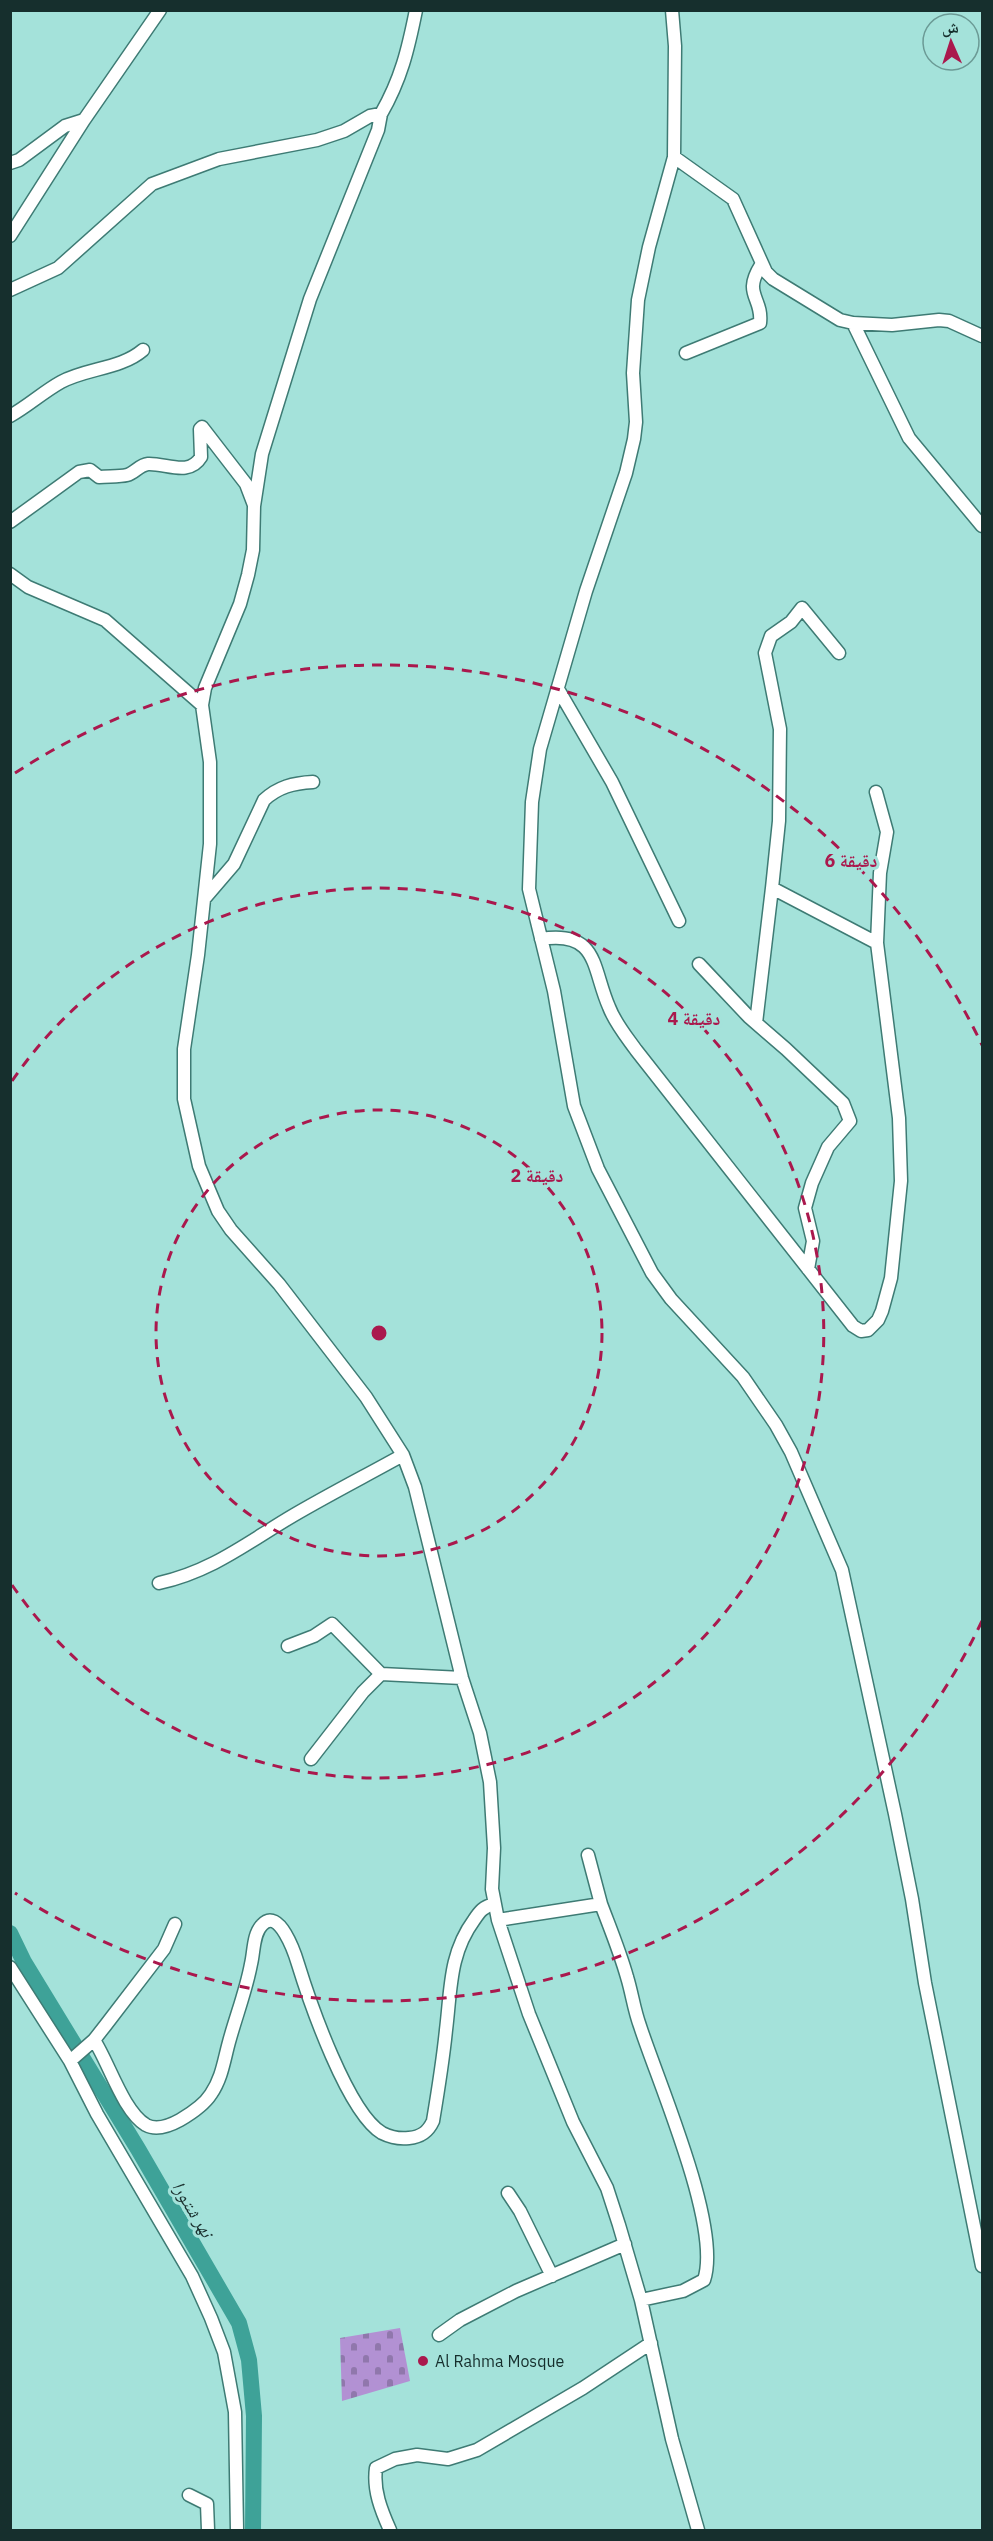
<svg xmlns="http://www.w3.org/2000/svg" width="993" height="2541" font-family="'IBM Plex Sans','Noto Naskh Arabic',sans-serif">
	<defs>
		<pattern id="cemetery-stones" width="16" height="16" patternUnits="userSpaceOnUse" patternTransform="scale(1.5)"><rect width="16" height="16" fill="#b291d3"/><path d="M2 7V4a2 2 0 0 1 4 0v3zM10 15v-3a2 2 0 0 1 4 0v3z" fill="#9077ac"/></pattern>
	</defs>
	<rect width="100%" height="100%" fill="#a4e2da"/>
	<path fill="url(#cemetery-stones)" d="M400 2328 410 2381 342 2401 340 2338Z"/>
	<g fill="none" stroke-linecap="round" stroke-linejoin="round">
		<path stroke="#3ea298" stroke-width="16" d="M10 1933 24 1962 138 2149 239 2323 249 2360 254 2416 253 2530"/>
		<g stroke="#3e7b74" stroke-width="15">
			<path id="minor" d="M672 10 675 46 674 157 649 247 638 300 633 373 636 422 634 439 626 473 586 591 540 749 532 802 529 889 554 991 574 1106 598 1169 652 1273 671 1299 743 1377 776 1425 791 1452 842 1570 895 1814 912 1899 925 1983 982 2266
				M381 114C401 79 408 50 416 10
				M674 157 733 199 766 272 773 279 840 320 853 323 892 325 939 320 949 321 982 336
				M10 163 19 160 65 126 84 120
				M10 236 84 120 160 10
				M10 290 58 268 152 184 219 159 317 140 344 131 370 116 381 114 378 130 310 299 262 454 254 506 253 550 248 575 240 604 205 688 202 705 210 762V844L198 955 184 1049V1099L199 1166 218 1211 231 1230 279 1284 366 1397 403 1455 415 1487 462 1678 480 1733 490 1782 494 1848 492 1889 498 1920 529 2014 573 2122 607 2188 619 2225 641 2300 672 2439 698 2530
				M853 323 909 438 982 526
				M686 353 760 323C763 297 742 295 761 265
				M10 416C28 406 43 392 61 382 87 368 121 369 143 350
				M10 522 79 472 90 470 99 477C108 476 119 477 127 475 135 473 139 465 148 464 166 463 189 477 201 457L200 429 202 427 246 484 254 505
				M10 574 28 587 105 620 202 705
				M839 653 802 608 791 622 771 636 765 653 780 729 779 821 772 888 877 943
				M558 689 612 782 679 921
				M204 899 234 864 264 800C278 787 293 783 313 782
				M541 939C599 930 592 969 609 1007 615 1023 626 1036 636 1050L853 1326 861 1331 868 1330 878 1320 882 1311 891 1278 901 1181 899 1118 877 943 880 873 887 832 876 792
				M699 964 749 1017 786 1049 843 1103 850 1121 828 1147 812 1183 805 1208 813 1241 808 1269
				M756 1023 772 888
				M159 1583C213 1571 248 1542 294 1515 330 1494 367 1475 403 1455
				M288 1646 314 1636 332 1624 381 1674
				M311 1759 363 1692 381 1674 462 1678
				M601 1904C610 1928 620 1952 627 1977 632 1993 634 2010 640 2026 658 2082 722 2227 704 2280L683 2291 641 2300
				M498 1920 601 1904 588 1855
				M10 1967 70 2061 97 2114 192 2276 211 2318 224 2352 235 2412 237 2530
				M94 2040C109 2063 123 2111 146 2125 157 2131 171 2125 180 2120 192 2113 204 2105 211 2094 222 2078 224 2060 229 2042 236 2016 246 1991 251 1964 254 1952 253 1934 262 1925 279 1906 295 1954 298 1964 310 2003 348 2113 382 2133 390 2137 401 2139 409 2138 421 2137 428 2132 433 2121 438 2091 443 2060 446 2030 451 1990 449 1954 474 1920 480 1911 483 1907 494 1904
				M70 2061 94 2040 105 2026 164 1949 175 1924
				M508 2193 520 2211 552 2276
				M439 2335 460 2320 516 2291 625 2244
				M189 2495 207 2504 208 2530
				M390 2530C381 2510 373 2490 376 2468L395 2459 417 2455 448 2459 477 2450 583 2388 651 2343"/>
		</g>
		<use href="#minor" stroke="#fff" stroke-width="12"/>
	</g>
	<g fill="none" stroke="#aa184d" stroke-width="3" stroke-dasharray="10 8">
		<circle cx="379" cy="1333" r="223"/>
		<path d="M12 1081A445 445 0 1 1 12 1585"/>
		<path d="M982 1621A668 668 0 0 1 15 1893M15 773A668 668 0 0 1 982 1045"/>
	</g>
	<circle fill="#aa184d" stroke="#a4e2da" stroke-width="2" cx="423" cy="2361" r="6"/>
	<g text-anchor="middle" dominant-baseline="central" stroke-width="6" stroke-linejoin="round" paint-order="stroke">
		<g font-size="16" fill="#162f2d" stroke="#a4e2da" text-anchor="start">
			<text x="435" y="2361">Al Rahma Mosque</text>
		</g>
		<g font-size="18" font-style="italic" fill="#1b312f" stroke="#a4e2da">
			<text transform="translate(193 2209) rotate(59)">نهر شتورا</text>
		</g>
	</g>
	<circle cx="379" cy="1333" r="9" fill="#aa184d" stroke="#a4e2da" stroke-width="3"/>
	<g font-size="18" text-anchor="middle" font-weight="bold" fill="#aa184d" stroke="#a4e2da" stroke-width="6" stroke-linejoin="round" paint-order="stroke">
		<text x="851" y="867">6 دقيقة</text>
		<text x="694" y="1025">4 دقيقة</text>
		<text x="537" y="1182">2 دقيقة</text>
	</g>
	<rect width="993" height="2541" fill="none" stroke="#162f2d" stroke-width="24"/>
	<g transform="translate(951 42) rotate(357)"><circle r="28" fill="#a4e2da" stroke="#6b9a95" stroke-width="1.5"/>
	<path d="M0-4.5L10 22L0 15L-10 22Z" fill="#aa184d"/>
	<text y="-9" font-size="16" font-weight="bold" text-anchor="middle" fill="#162f2d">ش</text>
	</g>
</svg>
